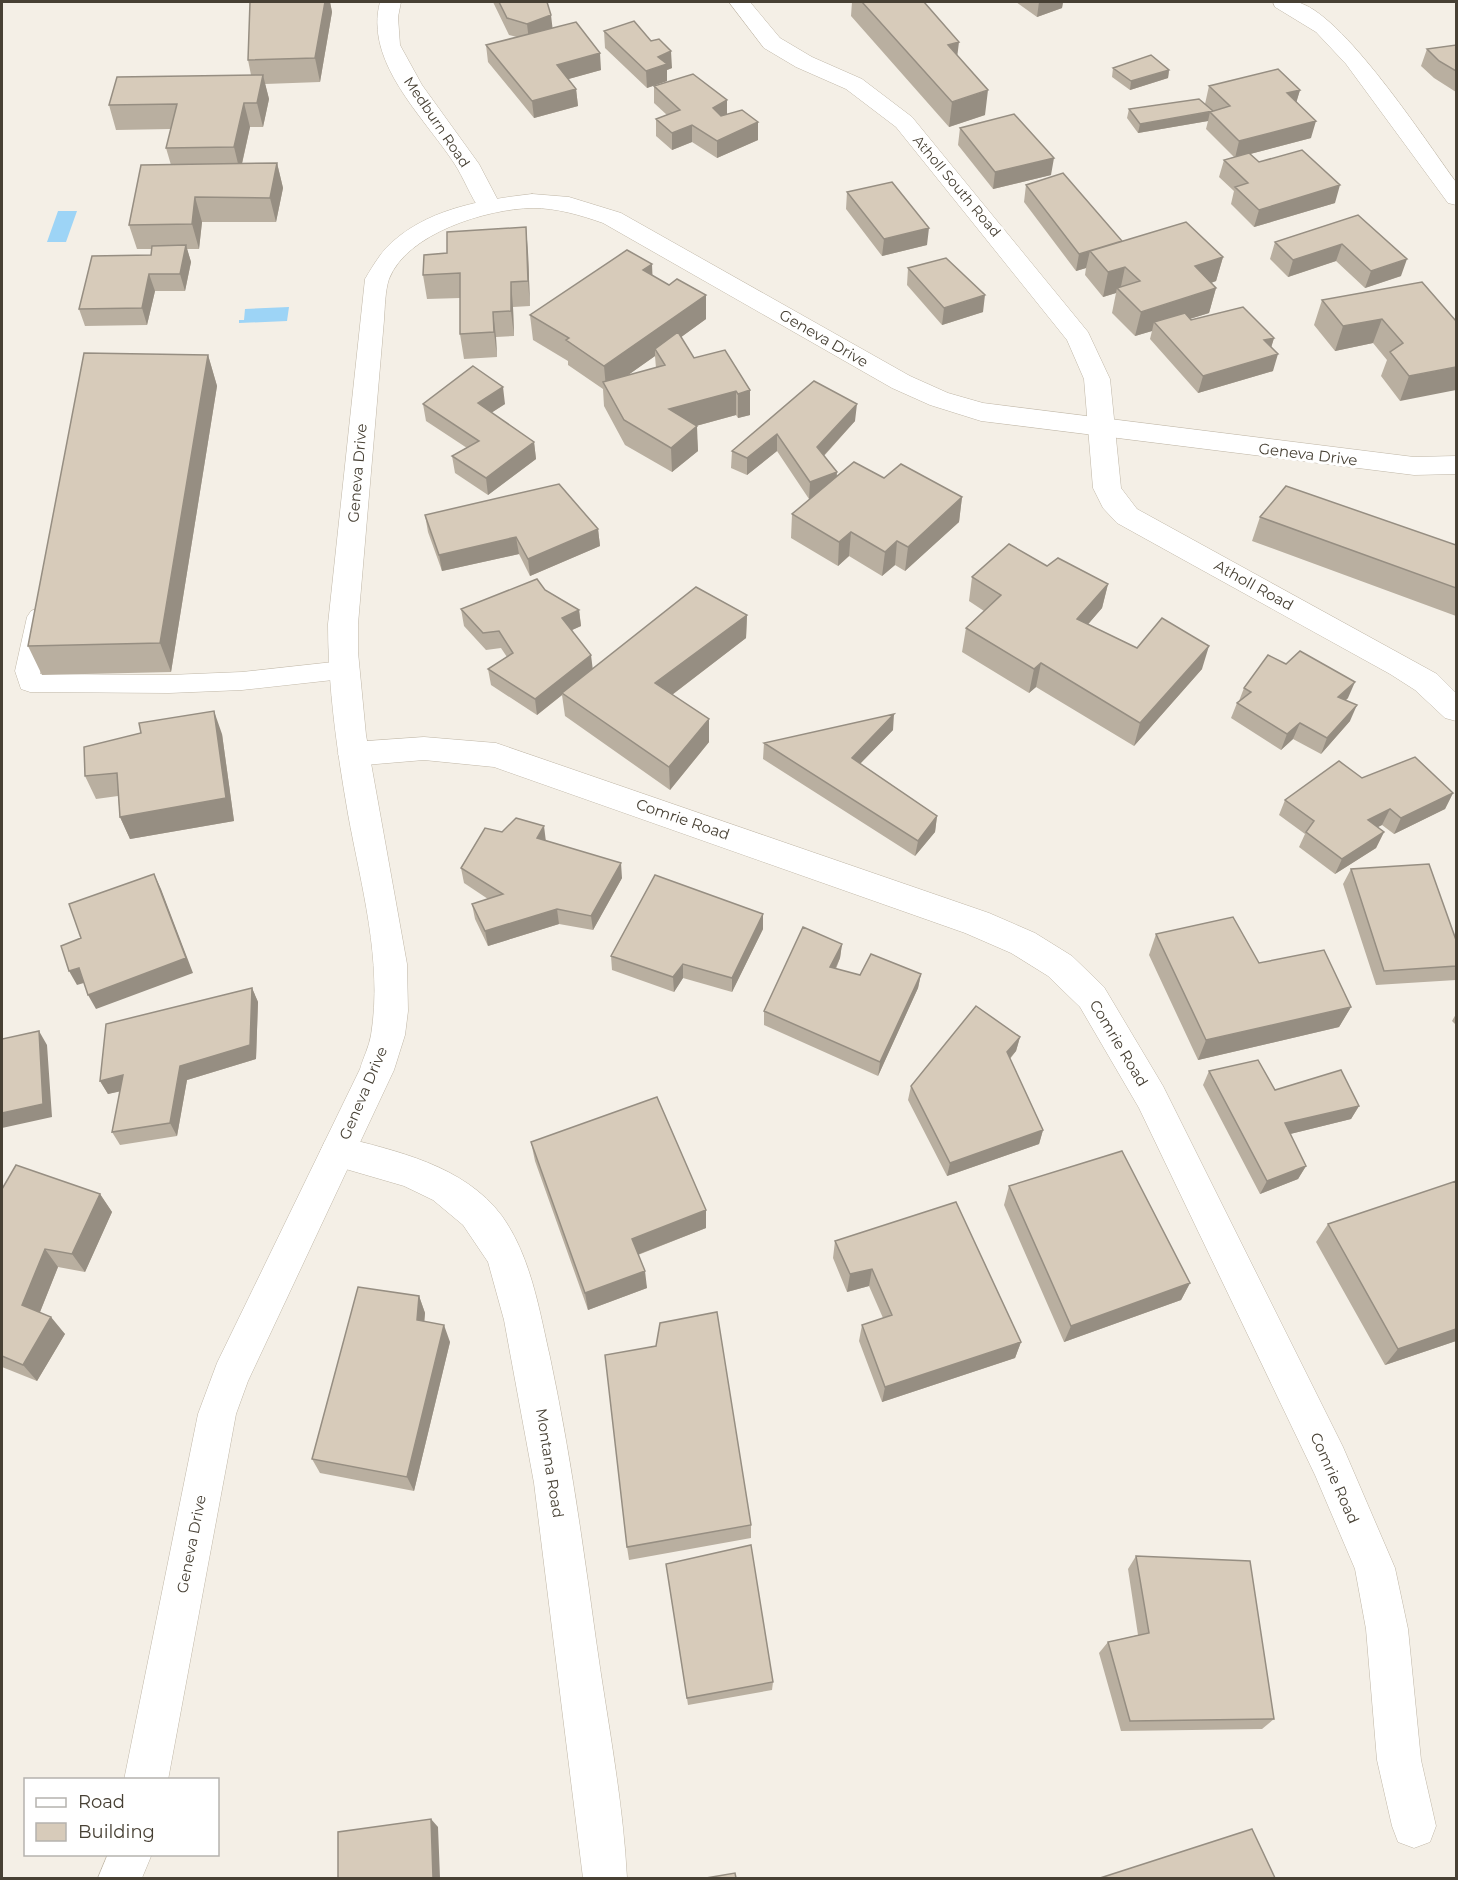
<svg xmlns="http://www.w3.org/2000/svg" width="1458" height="1880" font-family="Montserrat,sans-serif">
	<rect width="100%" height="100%" fill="#f4efe6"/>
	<path fill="#9dd4f6" d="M58 211H77L66 242H47Z
		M289 307 287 321 239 323V320H244L245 309Z"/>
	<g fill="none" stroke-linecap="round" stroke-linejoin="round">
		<g stroke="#c0b7a7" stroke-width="1">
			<path id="service" d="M39 608 47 611 51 617 40 674 169 675 242 672 342 661 351 664 354 670 351 676 342 679 242 690 169 693 30 692 21 689 15 671 27 617 31 611Z"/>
		</g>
		<g stroke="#c0b7a7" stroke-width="1">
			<path id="minor" d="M380 2H401L398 17 400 45 422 85 479 164 501 206 497 211 489 213 481 211C470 196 464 178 454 163 423 116 364 62 380 2Z
				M729 2H750L780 38 812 57 862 79 912 117 1088 332 1110 379 1121 488 1137 509 1437 674 1456 693V721L1445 718 1415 690 1390 674 1117 523 1103 508 1093 488 1084 379 1067 340 896 127 846 89 796 67 764 48Z
				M424 737 496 743 989 913 1035 933 1072 956 1104 987 1163 1086 1343 1447 1395 1568 1408 1629 1421 1760 1436 1826 1430 1842 1414 1848 1398 1842 1392 1826 1377 1760 1366 1629 1355 1569 1315 1475 1139 1108 1080 1007 1048 976 1011 953 965 933 494 767 424 760 353 766 342 762 338 754 342 746 353 742Z
				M338 1136C396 1151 464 1165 502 1216 531 1257 539 1309 550 1357 570 1451 583 1545 596 1640 607 1719 623 1799 627 1878H583L534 1483 504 1320 488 1262 463 1225 433 1200 404 1186 325 1163 320 1152 325 1141Z"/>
		</g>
		<g stroke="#c0b7a7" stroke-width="1">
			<path id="tertiary" d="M1273 2C1280 2 1289 0 1296 2 1341 10 1427 143 1456 182V205L1448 203 1346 64 1316 32 1275 7Z
				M532 194 569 197 621 213 910 376 948 393 983 403 1414 457 1456 456V474L1414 475 981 421 930 405 892 388 603 223C580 215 557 208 532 208 487 209 407 233 389 279 385 291 385 307 384 320L358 624V652L366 735 407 964 408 1011 405 1035 394 1070 248 1381 236 1414 168 1780H124L198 1414 217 1363 360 1069C363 1058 369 1047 371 1035 383 961 361 886 348 814 337 751 328 688 328 624L365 279C371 269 378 257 386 248 424 209 481 200 532 194Z
				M108 1854H152L142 1878H98Z"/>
		</g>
		<use href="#service" fill="#fff" fill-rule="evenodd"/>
		<use href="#minor" fill="#fff" fill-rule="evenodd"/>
		<use href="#tertiary" fill="#fff" fill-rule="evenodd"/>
	</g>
	<path fill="#b9afa0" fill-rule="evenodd" d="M250 2H330L332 12 320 82 265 84 269 99 263 127H250L242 164 277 163 283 188 276 222H202L199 249H187L191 262 185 291H155L147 325 85 326 79 309 151 255V249H137L129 225 171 165 166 148 171 129 116 130 109 105 251 75 248 60Z
		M493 2H547L552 28 601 70 568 79 576 89 578 106 534 118 488 62 486 45 517 37 509 35Z
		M852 2H924L957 56 985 115 949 127 851 16Z
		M1016 2H1063L1062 8 1037 17Z
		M604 31 672 68 667 70V81L647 88 605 48Z
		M1456 45V92L1434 78 1421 66 1427 49Z
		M1113 68 1169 70 1168 78 1130 90 1112 77Z
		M654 86 727 100V115L758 140 717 158 692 142 672 150 656 136V119L667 115 654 103Z
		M1209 86 1300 90 1296 102 1311 138 1250 154 1259 162 1335 203 1254 227 1231 204 1234 191 1219 177 1224 160 1234 157 1206 129 1208 121 1138 133 1127 118 1129 109 1213 111 1205 104Z
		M960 128 1051 175 993 189 958 145Z
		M1026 185 1122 241 1223 257 1216 281 1211 283 1216 288 1209 313 1190 319 1191 320 1274 338 1271 347 1273 371 1198 393 1150 339 1152 331 1135 336 1112 313 1116 293 1103 297 1085 275 1086 268 1076 271 1024 202Z
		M847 192 927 245 882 256 846 209Z
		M1358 215 1401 276 1365 288 1336 261 1288 277 1270 259 1275 242Z
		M528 252 530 306 513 307 514 336 496 337 497 357 464 359 460 334V298L427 299 423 275Z
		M652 264V275L669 285 706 295V319L681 337 694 358 725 350 750 415 738 418 736 415 696 426 698 451 672 472 625 445 604 406 603 389 568 365V361L533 340 530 315ZM655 356 656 368 628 375Z
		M908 268 983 312 942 325 907 285Z
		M1322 300 1456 321 1400 401 1381 376 1387 360 1373 343 1335 351 1314 325Z
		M208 355 217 386 171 672 42 675 28 646Z
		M814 381 855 421 824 456 837 476 884 478 962 497 959 522 905 571 895 565 882 576 849 556 838 566 791 538 792 514 812 498 809 499 777 451 747 475 731 468 732 451Z
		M423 404H505L491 413 534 442 536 459 488 495 455 473 452 456 467 448 426 421Z
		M425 515 598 529 600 546 530 576 519 554 442 571 428 532Z
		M1260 517 1456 545V616L1252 541Z
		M1047 566 1108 584 1102 608 1088 624 1137 648 1202 669 1134 746 1036 687 1029 693 962 652 966 628 984 611 969 601 972 577Z
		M545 590 579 610 581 626 572 630 593 669 747 615 746 638 672 695 709 719V742L670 790 565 716 562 695 537 715 491 685 488 669 507 657 501 648 486 650 464 626 461 609Z
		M1244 688 1348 698 1346 700 1350 721 1321 754 1293 739 1281 750 1231 718 1237 703 1239 701Z
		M893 730 860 764 937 816 935 832 915 856 763 759 764 743Z
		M222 734 234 821 130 839 120 817 118 796 96 799 85 776Z
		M1362 778 1453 793 1445 809 1394 834 1382 825 1377 827 1384 832 1376 848 1335 874 1299 847 1305 834 1279 815 1285 800Z
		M546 841 622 878 593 930 559 924 488 946 475 919 472 904 488 899 464 883 461 868Z
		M1351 869 1456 940V980L1376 985 1343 884Z
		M763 914V929L732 992 683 978 674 992 612 970 611 956Z
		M1156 934 1259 963 1351 1007 1339 1027 1198 1060 1149 955Z
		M842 944 840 958 836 969 860 975 921 974 918 988 878 1076 764 1025V1011Z
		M252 988 258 1002 256 1059 187 1080 177 1136 120 1145 112 1132 120 1091 108 1094 100 1081Z
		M1456 1014V1025L1452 1021Z
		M1020 1037 1016 1051 1010 1059 1043 1130 1039 1144 947 1176 908 1100 911 1086Z
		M1209 1071 1275 1090 1359 1106 1351 1119 1290 1134 1306 1166 1298 1179 1260 1194 1203 1085Z
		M531 1142 706 1228 638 1255 647 1288 588 1310 535 1161Z
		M1009 1186 1190 1283 1181 1300 1064 1342 1004 1205Z
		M2 1189 100 1194 112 1212 85 1272 58 1267 40 1312 65 1334 37 1381 2 1367Z
		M1328 1224 1456 1341 1385 1365 1316 1242Z
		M835 1241 1021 1342 1015 1358 882 1402 859 1341 862 1325 883 1318 869 1286 847 1292 833 1258Z
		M419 1296 425 1313 424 1322 450 1342 414 1491 320 1473 312 1459Z
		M751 1525V1538L629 1560 627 1547Z
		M1136 1556 1274 1719 1262 1729 1121 1731 1099 1653 1108 1642 1138 1635 1128 1569Z
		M666 1564 773 1682 772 1690 688 1705Z"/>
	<path fill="#968e82" d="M325 2H330L332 12 320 82 315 58Z
		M1039 2H1063L1062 8 1037 17Z
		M551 15 553 32 529 41 527 24Z
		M959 42 956 66 948 45Z
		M671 51 672 68 667 70V81L647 88 646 71 658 57Z
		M600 53 601 70 558 82 557 65Z
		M1169 70 1168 78 1130 90 1131 81Z
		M263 75 269 99 263 127 257 103Z
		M576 89 578 106 534 118 532 101Z
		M988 90 985 115 949 127 952 102Z
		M1300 90 1295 107 1287 93Z
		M727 100V117L713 126V108Z
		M244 103 250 127 240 172 234 147Z
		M1210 112 1208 121 1138 133 1140 124Z
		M1316 121 1311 138 1235 158 1239 141Z
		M758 122V140L717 158V141Z
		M692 125V142L672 150V133Z
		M1054 158 1051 175 993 189 995 172Z
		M277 163 283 188 276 222 270 198Z
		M1340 185 1335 203 1254 227 1259 210Z
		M195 197 202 222 199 249 192 224Z
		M526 227 528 252 530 306 528 281Z
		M929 228 927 245 882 256 884 239Z
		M1342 244 1336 261 1288 277 1293 260Z
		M186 245 191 262 185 291 180 274Z
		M1090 251 1086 268 1076 271 1079 254Z
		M1223 257 1216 281 1189 291 1195 266Z
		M1407 259 1401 276 1365 288 1371 271Z
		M652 264 653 289 643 270Z
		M1125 267 1120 291 1117 288 1116 293 1103 297 1108 272Z
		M149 274 155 291 147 325 142 308Z
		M511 282 513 307 514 336 511 311Z
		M1216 288 1209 313 1160 328 1154 322 1152 331 1135 336 1141 312Z
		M706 295V319L658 354 655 349V356L607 390 606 388 604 366Z
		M985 295 983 312 942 325 944 308Z
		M493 312 496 337 497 357 494 332Z
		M1382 319 1373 343 1335 351 1343 326Z
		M1274 338 1269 355 1264 340Z
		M1278 354 1273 371 1198 393 1203 376Z
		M208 355 217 386 171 672 160 643Z
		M1456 367V390L1400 401 1409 376Z
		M503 387 505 404 480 420 478 403Z
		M750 390V415L738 418V394Z
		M736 391V415L670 433 669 409Z
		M857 404 855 421 816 464 817 447Z
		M697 426 698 451 672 472 671 448Z
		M777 434V451L747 475V458Z
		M534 442 536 459 488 495 486 478Z
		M837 472 836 489 809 499 810 482Z
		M962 497 959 522 905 571 908 547Z
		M598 529 600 546 530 576 528 559Z
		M851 532 849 556 838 566 839 542Z
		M516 537 519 554 442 571 439 555Z
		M897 541 895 565 882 576 885 552Z
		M1108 584 1102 608 1072 643 1077 619Z
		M579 610 581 626 563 634 562 618Z
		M747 615 746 638 656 707 655 683Z
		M1209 646 1202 669 1134 746 1140 723Z
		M591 655 593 671 562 693V695L537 715 535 699Z
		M1041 663 1036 687 1029 693 1034 669Z
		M1355 682 1348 698 1331 713 1338 697Z
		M1357 705 1350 721 1321 754 1327 738Z
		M214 711 222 734 234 821 130 839 120 817Z
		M894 714 893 730 850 774 852 758Z
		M709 719V742L670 790 669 767Z
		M1300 723 1293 739 1281 750 1287 734Z
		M1453 793 1445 809 1394 834 1401 818Z
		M1390 809 1382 825 1361 836 1368 820Z
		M937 816 935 832 915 856 918 841Z
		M544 826 546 842 537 838Z
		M1384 832 1376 848 1335 874 1342 859Z
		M621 863 622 878 593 930 591 916Z
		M154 874 161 889 193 973 96 1009 88 995Z
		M557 909 559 924 488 946 485 931Z
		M763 914V929L732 992V978Z
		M842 944 840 958 829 982 830 967Z
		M683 964V978L674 992 673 977Z
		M79 968 87 982 77 985 69 971Z
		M921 974 918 988 878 1076 880 1062Z
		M252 988 258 1002 256 1059 187 1080 177 1136 170 1123 180 1066Z
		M1351 1007 1339 1027 1198 1060 1206 1040Z
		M39 1031 47 1045 52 1117 2 1128V1113Z
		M1020 1037 1016 1051 1003 1066 1007 1052Z
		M123 1075 131 1089 108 1094 100 1081Z
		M1359 1106 1351 1119 1278 1137 1285 1123Z
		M1043 1130 1039 1144 947 1176 950 1163Z
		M1306 1166 1298 1179 1260 1194 1267 1181Z
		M100 1194 112 1212 85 1272 72 1254Z
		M706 1210V1228L634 1256 632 1239Z
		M45 1249 58 1267 36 1322 22 1305Z
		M872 1269 869 1286 847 1292 850 1274Z
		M645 1271 647 1288 588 1310 585 1293Z
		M1190 1283 1181 1300 1064 1342 1071 1326Z
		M419 1296 425 1313 423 1337 417 1320Z
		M51 1317 65 1334 37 1381 23 1365Z
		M444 1325 450 1342 414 1491 407 1477Z
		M1456 1329V1341L1385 1365 1398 1349Z
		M1021 1342 1015 1358 882 1402 885 1387Z
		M431 1819 438 1827 440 1878H433Z"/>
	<path fill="#d7cbba" stroke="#968e82" stroke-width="1.5" d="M250 2H325L315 58 248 60Z
		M499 2H547L551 15 527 24 507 18Z
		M862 2H924L959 42 948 45 988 90 952 102Z
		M634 21 651 41 659 39 671 51 658 57 667 64 646 71 604 31Z
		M576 22 600 53 557 65 576 89 532 101 486 45Z
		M1456 45V71L1439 61 1427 49Z
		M1151 55 1169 70 1131 81 1113 68Z
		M1278 69 1300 90 1287 93 1316 121 1239 141 1210 112 1230 106 1209 86Z
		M693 74 727 100 713 108 721 116 742 110 758 122 717 141 692 125 672 133 656 119 680 110 654 86Z
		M263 75 257 103H244L234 147 166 148 177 104 109 105 117 77Z
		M1199 99 1213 111 1140 124 1129 109Z
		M1014 114 1054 158 995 172 960 128Z
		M1302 150 1340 185 1259 210 1235 187 1248 183 1224 160 1249 153 1259 162Z
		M277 163 270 198 195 197 192 224 129 225 141 165Z
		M1063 173 1122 241 1079 254 1026 185Z
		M892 182 929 228 884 239 847 192Z
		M1358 215 1407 259 1371 271 1342 244 1293 260 1275 242Z
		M1186 222 1223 257 1195 266 1216 288 1141 312 1117 288 1140 281 1125 267 1108 272 1090 251Z
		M526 227 528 281 511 282V311L493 312 494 332 460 334V273L423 275 424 255 447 253V232Z
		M186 245 180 274H149L142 308 79 309 92 256 151 255 152 246Z
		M627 250 652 264 643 270 669 285 677 279 706 295 604 366 566 340 569 338 530 315Z
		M946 258 985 295 944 308 908 268Z
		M1422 282 1456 321V367L1409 376 1390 352 1403 343 1382 319 1343 326 1322 300Z
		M1243 307 1274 338 1264 340 1278 354 1203 376 1154 322 1185 313 1191 320Z
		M678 332 694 358 725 350 750 390 738 394 736 391 669 409 697 426 671 448 624 420 603 382 665 365 655 349Z
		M84 353 208 355 160 643 28 646Z
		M473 366 503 387 478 403 534 442 486 478 452 456 479 441 423 404Z
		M814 381 857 404 817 447 837 472 810 482 777 434 747 458 732 451Z
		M854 462 884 478 901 464 962 497 908 547 897 541 885 552 851 532 839 542 792 514Z
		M559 484 598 529 528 559 516 537 439 555 425 515Z
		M1286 486 1456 545V588L1260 517Z
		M1009 544 1047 566 1058 558 1108 584 1077 619 1137 648 1162 618 1209 646 1140 723 1041 663 1034 669 966 628 1001 595 972 577Z
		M537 579 545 590 579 610 562 618 591 655 535 699 488 669 513 653 499 631 483 633 461 609Z
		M696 587 747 615 655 683 709 719 669 767 562 693Z
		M1300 651 1355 682 1338 697 1357 705 1327 738 1300 723 1287 734 1237 703 1251 692 1244 688 1268 655 1286 664Z
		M214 711 226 798 120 817 117 773 85 776 84 747 141 733 139 723Z
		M894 714 852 758 937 816 918 841 764 743Z
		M1415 757 1453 793 1401 818 1390 809 1368 820 1384 832 1342 859 1306 832 1314 821 1285 800 1339 761 1362 778Z
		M516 818 544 826 537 838 621 863 591 916 557 909 485 931 472 904 503 894 461 868 485 828 502 832Z
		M1429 864 1456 940V966L1384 971 1351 869Z
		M154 874 186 958 88 995 79 968 69 971 61 946 81 938 69 904Z
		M655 875 763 914 732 978 683 964 673 977 611 956Z
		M1233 917 1259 963 1324 950 1351 1007 1206 1040 1156 934Z
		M803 927 842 944 830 967 860 975 871 954 921 974 880 1062 764 1011Z
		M252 988 250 1045 180 1066 170 1123 112 1132 123 1075 100 1081 106 1024Z
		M976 1006 1020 1037 1007 1052 1043 1130 950 1163 911 1086Z
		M39 1031 43 1104 2 1113V1039Z
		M1258 1060 1275 1090 1341 1070 1359 1106 1285 1123 1306 1166 1267 1181 1209 1071Z
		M657 1097 706 1210 632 1239 645 1271 585 1293 531 1142Z
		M1122 1151 1190 1283 1071 1326 1009 1186Z
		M16 1165 100 1194 72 1254 45 1249 22 1305 51 1317 23 1365 2 1356V1189Z
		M1456 1181V1329L1398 1349 1328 1224Z
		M956 1202 1021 1342 885 1387 862 1325 892 1315 872 1269 850 1274 835 1241Z
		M358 1287 419 1296 417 1320 444 1325 407 1477 312 1459Z
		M717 1312 751 1525 627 1547 605 1355 656 1346 660 1323Z
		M751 1545 773 1682 687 1698 666 1564Z
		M1136 1556 1250 1561 1274 1719 1130 1721 1108 1642 1149 1633Z
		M431 1819 433 1878H338V1832Z
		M1252 1829 1275 1878H1100Z
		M735 1873 736 1878H706Z"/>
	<g text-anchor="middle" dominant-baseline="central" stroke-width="6" stroke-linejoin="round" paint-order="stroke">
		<g font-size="14" fill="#474034" stroke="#fff">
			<text transform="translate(437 122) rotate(56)">Medburn Road</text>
			<text transform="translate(957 186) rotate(50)">Atholl South Road</text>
		</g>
		<g font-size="15" fill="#474034" stroke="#fff">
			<text transform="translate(824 338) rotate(30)">Geneva Drive</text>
			<text transform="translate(1308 454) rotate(7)">Geneva Drive</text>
			<text transform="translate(357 473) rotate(-85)">Geneva Drive</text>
			<text transform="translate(1254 585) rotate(29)">Atholl Road</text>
			<text transform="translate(683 819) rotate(19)">Comrie Road</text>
			<text transform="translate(1119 1043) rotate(59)">Comrie Road</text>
			<text transform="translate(363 1093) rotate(-67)">Geneva Drive</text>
			<text transform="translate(550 1463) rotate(81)">Montana Road</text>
			<text transform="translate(1335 1478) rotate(66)">Comrie Road</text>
			<text transform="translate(191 1544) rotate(-79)">Geneva Drive</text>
		</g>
	</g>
	<rect width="1458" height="1880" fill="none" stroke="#474034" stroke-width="6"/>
	<rect x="24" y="1778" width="195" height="78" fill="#ffffff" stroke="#b5b3ae" stroke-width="1.5"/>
	<rect x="36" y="1798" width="30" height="9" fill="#ffffff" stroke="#b5b3ae" stroke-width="1.5"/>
	<text x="78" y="1808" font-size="18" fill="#474034">Road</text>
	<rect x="36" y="1823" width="30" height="18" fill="#d7cbba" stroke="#b5b3ae" stroke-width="1.5"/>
	<text x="78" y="1838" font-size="18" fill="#474034">Building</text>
</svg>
